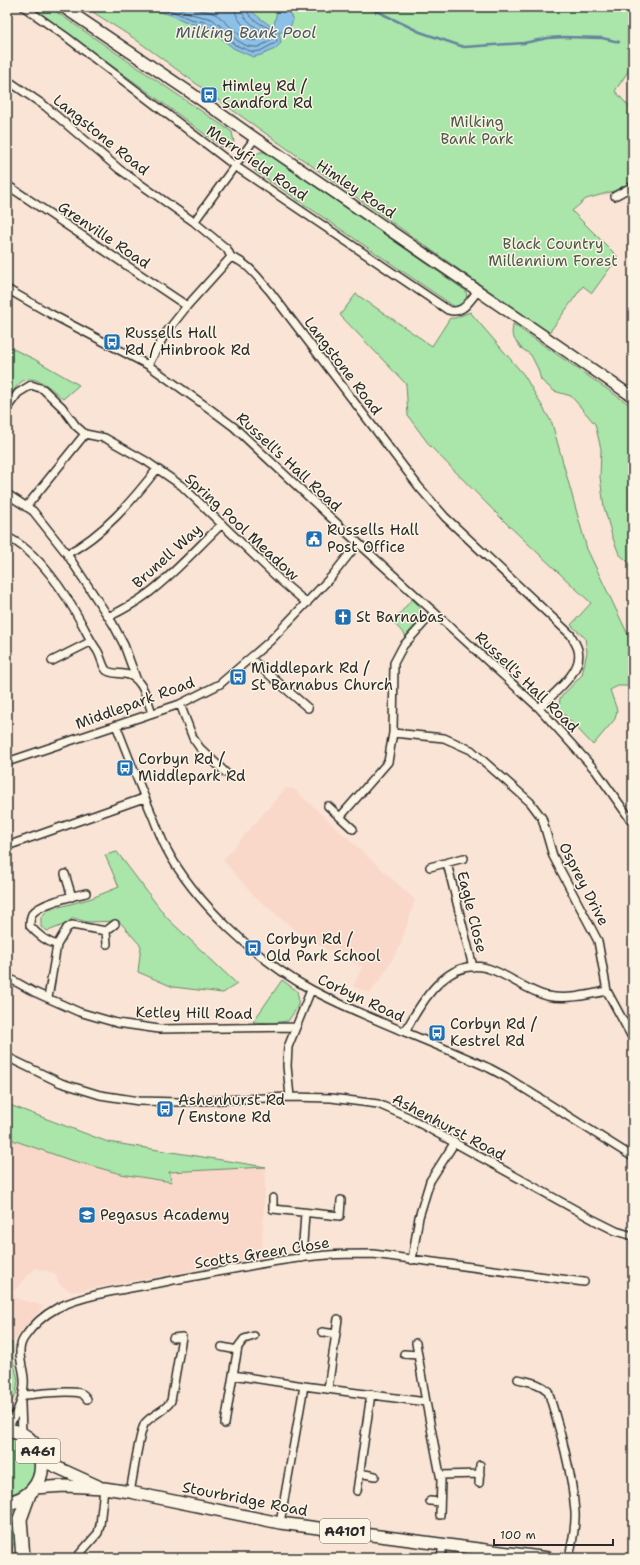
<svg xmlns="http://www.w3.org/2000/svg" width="640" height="1565" font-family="'Shantell Sans',sans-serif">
	<rect width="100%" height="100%" fill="#fae4d5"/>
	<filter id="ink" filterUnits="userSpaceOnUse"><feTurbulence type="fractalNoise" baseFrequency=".025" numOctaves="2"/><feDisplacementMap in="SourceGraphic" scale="8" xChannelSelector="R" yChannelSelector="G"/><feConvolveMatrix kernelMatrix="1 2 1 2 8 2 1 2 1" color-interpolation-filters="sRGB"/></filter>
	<g filter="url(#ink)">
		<path fill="#f9d8ca" d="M286 788 294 789 415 900 400 946 382 977 370 993 353 986 362 967 305 938 255 897 223 860Z
			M7 1104 108 1142 266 1167 261 1258 72 1292 59 1284 55 1273 35 1268 13 1292 15 1298 44 1306 7 1348Z"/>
		<path fill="#aae5aa" stroke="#6a886a" d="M29 7H49L232 132 234 142 229 147H222L140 86Z
			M85 7H633V67H631L615 91 633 111V181L614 191 586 199 572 211 618 257 592 293 583 286 549 333 231 109 135 39Z
			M260 152H266L466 291 467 299 461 306 455 307 255 171 252 160 255 155Z
			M356 294 432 346 450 318H455L470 312 524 375 552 423 587 549 632 643 633 683 630 686H618L610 690 617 710 615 719 593 745 559 709 560 698 582 675 587 652 585 638 571 625 591 603 505 522 430 446 408 416 406 384 340 315Z
			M513 324 633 407V566L619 554 612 536 604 507 600 477 601 449 595 424 571 396 554 391 541 380 538 369 531 355 521 348 515 340 512 334Z
			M7 346 34 359 79 385 63 399C53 390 35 372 21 382 16 386 11 395 7 400Z
			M412 599 420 607V619L406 636 393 622Z
			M117 852 167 918 237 984 223 993 173 987 138 972 141 946 119 921 87 922 73 918 66 924 48 931 41 927V917L48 910 89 899 119 887 105 855Z
			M282 980 297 991C301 1006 296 1009 288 1021L272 1023 253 1022Z
			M7 1104 108 1142 266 1167 169 1172 172 1182 121 1174 67 1159 7 1138Z
			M12 1342 13 1360 18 1380 16 1394 7 1409V1348Z
			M7 1438C44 1439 44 1493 7 1495Z
			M16 1511V1543L13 1544 11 1558H7V1512Z"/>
		<path fill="#8bc0e8" stroke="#65849c" d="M154 7H250V10L261 19 271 26 274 25 277 11 285 9 289 12 293 20 288 32H279L281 43 275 49 261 55 253 57 233 48 208 27 189 23 171 15 157 11Z"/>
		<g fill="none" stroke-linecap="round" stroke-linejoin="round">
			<path stroke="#516777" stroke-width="1" d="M159 7 172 11 190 19 210 23 235 45 253 52 260 51 277 42 275 31C267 27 246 19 246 7
				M176 7 191 14 212 19 238 41 247 46 254 47H258L270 41 269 35C259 30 241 19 241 7
				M190 7C198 11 207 10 215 14 227 20 244 47 260 39V36C249 30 235 22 235 7"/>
			<path stroke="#65849c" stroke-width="2.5" d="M368 7 420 32 464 47 524 43 548 38 564 37 602 38 619 42
				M289 12 312 7"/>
			<g stroke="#2b2b2b" stroke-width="10">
				<path id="street" d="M24 7 65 36 235 166 448 310C463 315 469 301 478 291
					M7 80 45 106 119 169 194 222 227 249 231 257C248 263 257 277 269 290L419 487 445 517 571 635C573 640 577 645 578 650 584 671 553 694 539 708
					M7 185 187 306
					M615 196 633 186
					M194 222 255 138
					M7 289 49 313 148 365 210 409 234 427 344 530 539 708 596 771 633 823
					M148 365 165 334 187 306 231 257
					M7 408 18 393 31 385 43 389 62 407 76 426 85 434 105 438 146 461 182 486 281 581 307 603
					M7 494 33 511 67 554 113 624 124 645 136 678
					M26 507 85 434
					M7 537C38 551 66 594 82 624 87 633 91 642 97 650 101 656 102 665 106 670 110 674 118 673 124 674 142 675 147 699 152 713
					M67 554C104 534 131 502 157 469
					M108 617C123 610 137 602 150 592 176 572 199 546 222 524
					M251 659 308 708
					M52 661 90 642
					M180 704 193 738 200 748 226 773
					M116 725C128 756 140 787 153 817 157 827 161 838 166 848 194 902 258 961 312 990 369 1020 431 1041 489 1068L506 1077 633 1157
					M393 733 444 738 471 750 530 802 542 818 553 856 598 941 607 991 633 1039
					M7 762 180 704 220 684 270 641 332 576 358 543
					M328 806 353 829
					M340 817 388 762 393 733 394 663 403 646 434 612
					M7 846 144 798
					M447 863 473 967
					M430 867 464 858
					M65 874 72 897
					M107 944 106 931 115 924
					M57 945 67 928 72 925 106 931
					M7 977 34 992 79 1012 117 1023 159 1029 295 1027
					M48 998 57 945C47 942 37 934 30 926 30 922 30 918 32 914 40 903 73 896 86 893
					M405 1032C422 1000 451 951 495 971 512 978 528 991 547 996 566 1000 588 995 607 991
					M7 1057 61 1083 100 1095 139 1101 179 1102 290 1097 331 1098 378 1104 408 1117 594 1220 616 1231 633 1236
					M290 1097 287 1066 288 1047 311 990
					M273 1198V1209L340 1216 341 1200
					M302 1258 305 1213
					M412 1260 419 1217 430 1181 455 1142
					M322 1332 336 1334
					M416 1343 426 1402
					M222 1347 237 1350
					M404 1354 418 1355
					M233 1375 238 1347 244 1339 254 1336
					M518 1379C529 1382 540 1383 548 1391 560 1430 572 1471 575 1512 576 1527 572 1543 569 1558
					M328 1389 338 1319
					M23 1395C38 1394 66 1390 80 1393 84 1394 85 1396 87 1399
					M21 1404 22 1434
					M225 1424 233 1375 304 1386 426 1402 441 1480 440 1515
					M7 1430C15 1415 23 1402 24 1385 26 1370 14 1353 24 1338 32 1326 44 1315 57 1308 88 1293 135 1288 169 1281 222 1272 275 1259 328 1255 343 1254 358 1254 373 1254L584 1282
					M359 1473 375 1476
					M440 1475 480 1474
					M479 1483 480 1465
					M357 1491 371 1394
					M130 1492C133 1479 139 1431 145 1423 153 1414 165 1411 171 1401L182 1337 173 1338
					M430 1501 440 1502
					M280 1523 304 1386
					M76 1558 98 1533 100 1525 104 1488
					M441 1558 443 1544"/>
			</g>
			<g stroke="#2b2b2b" stroke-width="13">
				<path id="secondary" d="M63 7 191 93 255 138 633 397"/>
			</g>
			<g stroke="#2b2b2b" stroke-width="14">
				<path id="primary" d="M41 1460 98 1486
					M34 1488 65 1486 104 1488 130 1492 280 1523 548 1558"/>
			</g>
			<g stroke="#2b2b2b" stroke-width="16">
				<path id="highway" d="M7 1430C53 1436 53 1496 7 1503
					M23 1558 20 1519 29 1494"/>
			</g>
			<use href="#street" stroke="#fcf5e5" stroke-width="7"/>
			<use href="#secondary" stroke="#fcf5e5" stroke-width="10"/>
			<use href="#primary" stroke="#fcf5e5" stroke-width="11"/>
			<use href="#highway" stroke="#fcf5e5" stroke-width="13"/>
		</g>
	</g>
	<defs>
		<g id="bus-square" transform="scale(0.9)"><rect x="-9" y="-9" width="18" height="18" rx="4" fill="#1f6fb2" stroke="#fcf5e5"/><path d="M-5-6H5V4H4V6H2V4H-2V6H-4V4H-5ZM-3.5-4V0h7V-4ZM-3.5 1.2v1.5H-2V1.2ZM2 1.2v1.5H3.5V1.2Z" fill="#fff"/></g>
		<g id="civic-square" transform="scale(0.9)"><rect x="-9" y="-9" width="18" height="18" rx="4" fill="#1f6fb2" stroke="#fcf5e5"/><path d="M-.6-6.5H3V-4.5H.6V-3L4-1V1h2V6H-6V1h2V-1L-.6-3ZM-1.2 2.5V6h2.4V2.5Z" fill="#fff"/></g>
		<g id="church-square" transform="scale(0.9)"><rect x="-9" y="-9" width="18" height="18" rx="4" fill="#1f6fb2" stroke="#fcf5e5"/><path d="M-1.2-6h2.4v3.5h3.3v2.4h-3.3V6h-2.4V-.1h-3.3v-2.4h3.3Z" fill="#fff"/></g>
		<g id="school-square" transform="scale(0.9)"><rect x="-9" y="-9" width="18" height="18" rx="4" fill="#1f6fb2" stroke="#fcf5e5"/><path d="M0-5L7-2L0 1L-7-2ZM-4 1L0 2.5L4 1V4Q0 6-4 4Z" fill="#fff"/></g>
	</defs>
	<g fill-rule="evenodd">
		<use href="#bus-square" x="209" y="95"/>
		<use href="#bus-square" x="112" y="342"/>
		<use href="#civic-square" x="314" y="539"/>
		<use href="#church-square" x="343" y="617"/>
		<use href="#bus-square" x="238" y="677"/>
		<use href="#bus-square" x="125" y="768"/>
		<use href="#bus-square" x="253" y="948"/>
		<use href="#bus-square" x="437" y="1033"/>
		<use href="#bus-square" x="165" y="1109"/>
		<use href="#school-square" x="87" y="1215"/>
	</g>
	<g text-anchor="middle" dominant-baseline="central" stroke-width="3" stroke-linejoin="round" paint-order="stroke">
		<g fill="#fcf5e5" stroke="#6a6863" stroke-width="1">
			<rect x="16" y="1439" width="44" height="24" rx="3"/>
			<rect x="320" y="1519" width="50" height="24" rx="3"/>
		</g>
		<g font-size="14" font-weight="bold" fill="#2b2b2b">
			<text x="38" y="1451">A461</text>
			<text x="345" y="1531">A4101</text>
		</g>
		<g font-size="15" fill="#2b2b2b" stroke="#fcf5e5" text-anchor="start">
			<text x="222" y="86">Himley Rd /<tspan x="222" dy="17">Sandford Rd</tspan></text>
			<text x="125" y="333">Russells Hall<tspan x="125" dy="17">Rd / Hinbrook Rd</tspan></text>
			<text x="327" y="530">Russells Hall<tspan x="327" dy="17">Post Office</tspan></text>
			<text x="356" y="617">St Barnabas</text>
			<text x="251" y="668">Middlepark Rd /<tspan x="251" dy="17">St Barnabus Church</tspan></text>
			<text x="138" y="759">Corbyn Rd /<tspan x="138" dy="17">Middlepark Rd</tspan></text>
			<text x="266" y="939">Corbyn Rd /<tspan x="266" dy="17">Old Park School</tspan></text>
			<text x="450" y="1024">Corbyn Rd /<tspan x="450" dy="17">Kestrel Rd</tspan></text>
			<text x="178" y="1100">Ashenhurst Rd<tspan x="178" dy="17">/ Enstone Rd</tspan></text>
			<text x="100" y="1215">Pegasus Academy</text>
		</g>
		<g font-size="15" fill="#4b5a4b" stroke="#fcf5e5">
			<text x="477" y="122">Milking<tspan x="477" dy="17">Bank Park</tspan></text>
			<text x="553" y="244">Black Country<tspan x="553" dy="17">Millennium Forest</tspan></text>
		</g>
		<g font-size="15" fill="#2b2b2b" stroke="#fcf5e5">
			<text transform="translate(101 135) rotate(39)">Langstone Road</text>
			<text transform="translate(257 163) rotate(35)">Merryfield Road</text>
			<text transform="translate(356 189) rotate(34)">Himley Road</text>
			<text transform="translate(104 235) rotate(34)">Grenville Road</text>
			<text transform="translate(343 366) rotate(53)">Langstone Road</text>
			<text transform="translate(289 462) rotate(43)">Russell's Hall Road</text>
			<text transform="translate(242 527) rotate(43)">Spring Pool Meadow</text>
			<text transform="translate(167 556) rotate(-42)">Brunell Way</text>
			<text transform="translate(527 682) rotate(44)">Russell's Hall Road</text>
			<text transform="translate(135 703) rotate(-20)">Middlepark Road</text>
			<text transform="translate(584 884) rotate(63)">Osprey Drive</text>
			<text transform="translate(472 912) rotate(76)">Eagle Close</text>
			<text transform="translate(361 998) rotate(25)">Corbyn Road</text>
			<text transform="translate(194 1013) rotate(1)">Ketley Hill Road</text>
			<text transform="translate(449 1127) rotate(28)">Ashenhurst Road</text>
			<text transform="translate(262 1253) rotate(-9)">Scotts Green Close</text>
			<text transform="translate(245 1499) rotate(11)">Stourbridge Road</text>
		</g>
		<g font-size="16" font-style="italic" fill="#485864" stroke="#fcf5e5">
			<text x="246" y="32">Milking Bank Pool</text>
		</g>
	</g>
	<rect width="640" height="1565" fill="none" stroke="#fcf5e5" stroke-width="24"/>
	<rect x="12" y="12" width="616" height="1541" fill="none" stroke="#2b2b2b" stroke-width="1.5" filter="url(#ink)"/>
	<path d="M494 1539v6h119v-6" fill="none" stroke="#2b2b2b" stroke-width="2"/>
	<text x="500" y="1539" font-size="12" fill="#2b2b2b" stroke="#fcf5e5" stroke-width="3" paint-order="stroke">100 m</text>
</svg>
